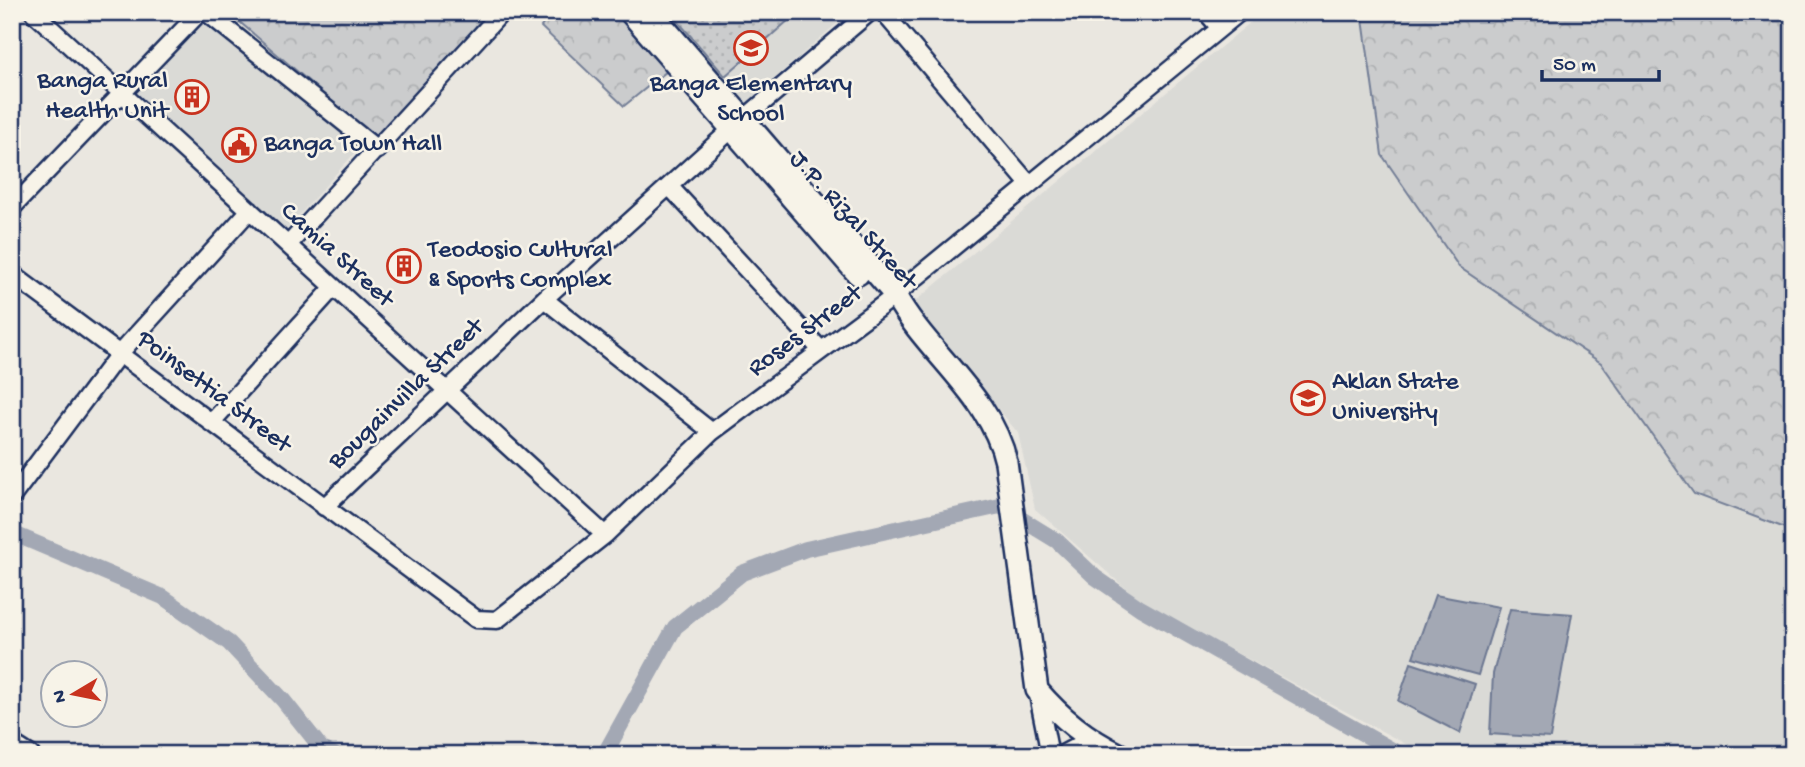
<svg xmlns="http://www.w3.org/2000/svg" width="1805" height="767" font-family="'Gochi Hand',sans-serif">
	<defs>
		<pattern id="grass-dots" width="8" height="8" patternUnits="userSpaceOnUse" patternTransform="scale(1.75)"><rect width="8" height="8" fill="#cbcccd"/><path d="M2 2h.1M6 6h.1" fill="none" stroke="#aeb0b2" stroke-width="1.8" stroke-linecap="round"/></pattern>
		<pattern id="forest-crowns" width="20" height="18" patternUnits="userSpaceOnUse" patternTransform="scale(1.75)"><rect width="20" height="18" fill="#cbcccd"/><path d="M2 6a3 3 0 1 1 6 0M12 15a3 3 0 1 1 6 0" fill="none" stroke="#aeb0b2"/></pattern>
	</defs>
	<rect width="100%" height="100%" fill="#eae7e0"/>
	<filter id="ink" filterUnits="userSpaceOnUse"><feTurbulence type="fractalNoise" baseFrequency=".0143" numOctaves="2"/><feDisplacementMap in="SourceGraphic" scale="14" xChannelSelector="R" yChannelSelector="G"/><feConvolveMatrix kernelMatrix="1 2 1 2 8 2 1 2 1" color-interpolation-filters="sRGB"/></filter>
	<g filter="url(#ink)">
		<path fill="#dadad6" d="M661 12H850L744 105Z
			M1263 12H1362L1382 155 1459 267 1601 363 1694 494 1793 531V755H1426L1139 600 1035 509 1018 433 912 304Z
			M206 21 359 148 286 230 136 94Z"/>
		<path fill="url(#grass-dots)" stroke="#737e96" stroke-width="2" d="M670 12H798L725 76Z"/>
		<path fill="url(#forest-crowns)" stroke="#737e96" stroke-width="2" d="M228 12H490L376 139Z
			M543 12H617L667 71 624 106 541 27 548 18Z
			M1362 12H1793V531L1694 494 1601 363 1459 267 1382 155Z"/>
		<path fill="#a3a8b4" stroke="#6d7892" stroke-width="2" d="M1435 595 1499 607 1478 675 1413 657Z
			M1510 609 1572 614 1550 738 1490 734 1493 674Z
			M1411 663 1475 684 1460 733 1398 701Z"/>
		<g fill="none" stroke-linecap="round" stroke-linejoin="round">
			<path stroke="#a3a8b4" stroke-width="16" d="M12 533 163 597 229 643 283 700 322 749 335 755
				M604 755 675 627 742 573 806 549 1000 506 1057 541 1095 577 1140 608 1401 755"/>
			<g stroke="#1b2f5e" stroke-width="21">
				<path id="street" d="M33 12 605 535
					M206 12 378 150
					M883 12 1028 183
					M1206 12 1220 28
					M669 186 821 350
					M12 208 200 12
					M288 245 502 12
					M12 274 476 619 497 620 605 535 712 432 884 304 1240 12
					M544 299 712 432
					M211 423 334 287
					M12 497 119 354 250 210
					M324 507 544 299 732 129 870 12
					M1037 690 1050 755
					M12 743 31 755"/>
			</g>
			<g stroke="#1b2f5e" stroke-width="26">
				<path id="secondary" d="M630 12 858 274
					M651 12 895 295C926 352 992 397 1006 462L1037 690C1062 719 1086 738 1120 755
					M1066 755 1092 741"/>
			</g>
			<use href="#street" stroke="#f7f3e8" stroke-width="16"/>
			<use href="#secondary" stroke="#f7f3e8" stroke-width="21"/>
		</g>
	</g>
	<defs>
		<g id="school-ring" transform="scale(1.75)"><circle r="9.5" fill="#f7f3e8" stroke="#c8321e" stroke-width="1.5"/><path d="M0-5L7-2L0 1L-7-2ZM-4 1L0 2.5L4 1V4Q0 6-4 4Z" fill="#c8321e"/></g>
		<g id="building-ring" transform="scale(1.75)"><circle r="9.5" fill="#f7f3e8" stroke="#c8321e" stroke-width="1.5"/><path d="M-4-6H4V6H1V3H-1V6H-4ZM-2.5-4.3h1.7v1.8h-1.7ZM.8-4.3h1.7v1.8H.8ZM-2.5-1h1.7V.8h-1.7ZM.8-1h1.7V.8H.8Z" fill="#c8321e"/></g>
		<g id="civic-ring" transform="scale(1.75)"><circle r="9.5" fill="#f7f3e8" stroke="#c8321e" stroke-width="1.5"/><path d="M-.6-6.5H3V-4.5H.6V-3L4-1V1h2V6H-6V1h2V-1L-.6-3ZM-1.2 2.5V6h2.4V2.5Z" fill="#c8321e"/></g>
		<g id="university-ring" transform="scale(1.75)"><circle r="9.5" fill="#f7f3e8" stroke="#c8321e" stroke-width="1.5"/><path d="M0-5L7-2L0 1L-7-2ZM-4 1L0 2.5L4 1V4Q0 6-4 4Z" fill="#c8321e"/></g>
	</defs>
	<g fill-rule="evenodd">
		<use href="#school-ring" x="751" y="48"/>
		<use href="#building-ring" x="192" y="97"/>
		<use href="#civic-ring" x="239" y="145"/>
		<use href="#building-ring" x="404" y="266"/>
		<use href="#university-ring" x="1308" y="398"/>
	</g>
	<g text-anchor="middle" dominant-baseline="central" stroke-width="5" stroke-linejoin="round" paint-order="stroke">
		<g font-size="26" fill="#1b2f5e" stroke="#f7f3e8" text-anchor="start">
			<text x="168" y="82" text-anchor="end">Banga Rural<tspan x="168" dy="30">Health Unit</tspan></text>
			<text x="751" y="85" text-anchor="middle">Banga Elementary<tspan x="751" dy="30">School</tspan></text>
			<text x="264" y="145">Banga Town Hall</text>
			<text x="428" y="251">Teodosio Cultural<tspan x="428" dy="30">&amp; Sports Complex</tspan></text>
			<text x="1332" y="383">Aklan State<tspan x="1332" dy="30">University</tspan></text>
		</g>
		<g font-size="26" fill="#1b2f5e" stroke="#f7f3e8">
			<text transform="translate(852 221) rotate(48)">J.P. Rizal Street</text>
			<text transform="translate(336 256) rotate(42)">Camia Street</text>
			<text transform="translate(806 332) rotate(-37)">Roses Street</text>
			<text transform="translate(213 393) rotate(37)">Poinsettia Street</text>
			<text transform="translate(407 395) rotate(-44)">Bougainvilla Street</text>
		</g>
	</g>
	<rect width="1805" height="767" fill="none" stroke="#f7f3e8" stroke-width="42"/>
	<rect x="21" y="21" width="1763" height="725" fill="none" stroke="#1b2f5e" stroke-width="2.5" filter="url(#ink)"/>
	<g transform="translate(74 694) rotate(260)"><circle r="33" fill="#f7f3e8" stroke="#9fa5b1" stroke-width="2"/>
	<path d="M0-5L12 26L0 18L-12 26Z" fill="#c8321e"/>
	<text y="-10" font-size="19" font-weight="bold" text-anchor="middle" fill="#1b2f5e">N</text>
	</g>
	<path d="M1542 70v10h117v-10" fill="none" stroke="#1b2f5e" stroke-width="3.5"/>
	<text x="1553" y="70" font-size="21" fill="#1b2f5e" stroke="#f7f3e8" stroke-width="5" paint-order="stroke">50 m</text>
</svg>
